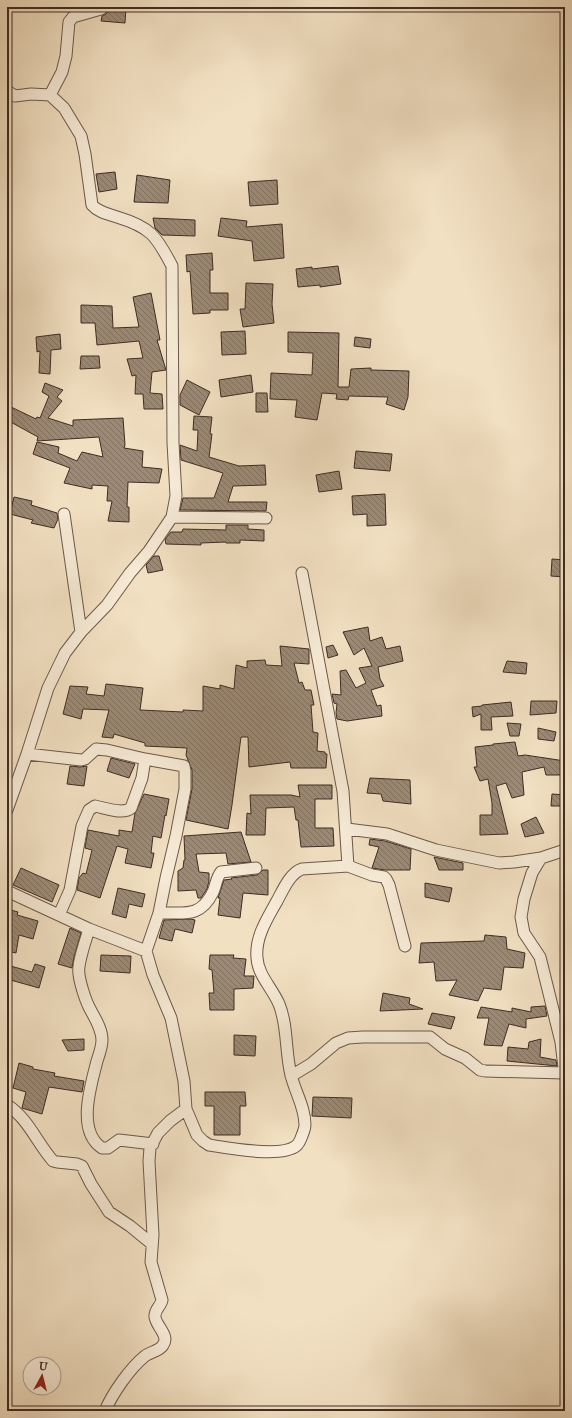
<svg xmlns="http://www.w3.org/2000/svg" width="572" height="1418" font-family="'IM FELL Great Primer',serif">
	<defs>
		<pattern id="building-back-hatch" width="6" height="6" patternUnits="userSpaceOnUse"><rect width="6" height="6" fill="#9c8a76"/><path d="M-1 5l2 2M0 0l6 6M5-1l2 2" fill="none" stroke="#817160"/></pattern>
	</defs>
	<rect width="100%" height="100%" fill="#f2e0c2"/>
	<filter id="stains"><feTurbulence type="fractalNoise" baseFrequency=".005" numOctaves="4"/><feColorMatrix values="0 0 0 0 .2 0 0 0 0 .09 0 0 0 0 .02 0 0 0 .5 -.17"/></filter>
	<radialGradient id="worn" r=".72"><stop offset=".6" stop-color="#630" stop-opacity="0"/><stop offset="1" stop-color="#630" stop-opacity=".3"/></radialGradient>
	<path fill="url(#building-back-hatch)" stroke="#3f2c23" d="M108 7H126L125 23 101 21 102 16 106 14 108 11Z
		M115 172 117 189 99 192 96 174Z
		M137 175 170 180 168 203 134 202Z
		M277 180 278 204 250 206 248 182Z
		M153 218 195 220V236L162 235 155 228Z
		M221 218 247 221 246 227 282 224 284 258 254 261 252 241 218 236Z
		M212 253 213 270H210V293H228V310H210V313L193 314 190 271 187 272 186 255Z
		M338 266 341 284 320 287V285L298 287 296 269 312 267V269Z
		M246 283 273 284 272 304 274 323 243 327 240 309H245Z
		M151 293 160 340H157L166 370 152 372 150 393 162 394 163 409H144L143 394H135L136 375 132 376 127 359 143 358 139 341 97 345 95 323H81V305L112 306 113 328 139 327 133 297Z
		M245 331 246 354 222 355 221 332Z
		M288 332 339 333 338 387H349L351 369 371 368V370L409 371 408 397 404 410 386 404 388 397 349 396 348 400 336 399 337 394 322 393 317 420 295 417 297 400 270 399 271 373 312 375 313 353 288 352Z
		M60 334 61 349 51 350 50 374 39 373 40 351 37 352 36 337Z
		M355 337 371 339 370 348 354 346Z
		M81 356H99L100 368 80 369Z
		M251 375 253 392 221 397 219 380Z
		M187 380 210 392 199 415 180 405V395Z
		M45 383 63 390 57 397 62 401 48 418 73 426V420L123 418 125 445 124 448 143 451 142 467 162 469 159 483 128 482 127 507H129V522L108 521 112 501H107L108 486 92 485V489L64 483 70 468 33 454 37 442 59 447 58 453 77 461 82 452 103 457 99 437 37 441 38 437 7 420V413L11 407 36 419 37 417 40 418 49 396 42 392Z
		M256 393H267L268 412H256Z
		M194 416 212 417 210 434H212L209 457 239 466 265 465 266 485 233 486 228 502H267L266 511 180 510 183 498H214L223 473 181 460 180 445 197 451 198 430H193Z
		M356 451 392 454 390 471 354 468Z
		M339 471 342 489 319 492 316 475Z
		M385 494 386 525 367 526V514L353 515 352 496Z
		M14 497 32 501 31 505 57 513 58 519 54 528 31 523 33 520 10 514Z
		M226 525H248V529L264 530V541L240 540V543H226V542L201 543V545L166 544 165 539 171 532H182L183 529 226 530Z
		M154 556H159L163 570 148 573 146 565Z
		M552 559 565 560V577L551 576Z
		M368 627 370 641 382 637 386 649 400 646 403 661 378 667 380 679 384 686 371 690 377 706 381 705 382 716 347 721 337 719 336 713 337 704 334 703 332 694 341 695 340 671 346 670 356 688 366 683 359 668 372 666 364 648 354 655 343 632Z
		M333 645 338 655 328 658 326 647Z
		M280 646 309 649V664L294 663 299 683 302 682 305 690H311L314 705H311L313 732 318 733 317 751 325 752V754H327L326 768H291L290 762 249 767 248 737H241L232 805 228 829 186 820 192 789V770L186 755 187 748 145 746V743L114 734 113 738 102 737 109 710 83 709 81 719 63 714 70 686 88 687 86 694 104 696 106 684 143 688 140 710 183 712V710L203 711V686L220 689V685L234 689 236 665 247 668V661L265 660 266 665 282 666Z
		M507 661 527 663 526 674 503 672Z
		M531 701H557L556 713 530 715Z
		M511 702 513 716 491 717 492 730H481V714L473 717 472 707 482 706V705Z
		M507 723 521 724 519 736H510Z
		M538 728 556 732 554 741 538 739Z
		M515 742 518 756 525 755 565 761V775H546L544 767 522 772 524 795 512 798 506 783 496 786 508 834 480 835V815H492V803L488 779 480 781 474 767H477L475 747 493 745V744Z
		M111 758 135 764 129 778 107 771Z
		M70 766 80 767 87 766 84 786 67 784Z
		M370 778 410 780 411 804 383 801 381 794 367 793Z
		M298 785H332V799H315V828H333L334 846 301 847 298 820H296L294 807 266 808 265 835H246L247 813 251 814 250 795H291L300 797Z
		M144 794 169 799 166 816 165 815 161 838 153 836 151 853H154L151 868 125 863 128 849 117 846 100 898 77 890 79 878 83 873 86 874 92 850 85 848 88 830 119 836V830L132 832 135 813Z
		M552 794 565 795V806H551Z
		M536 817 544 833 525 837 521 824Z
		M241 832 251 862 228 864 226 853 196 854 199 872 209 873V881L207 889 201 898H198L196 890 178 891V871L183 868 184 860H185L184 836Z
		M370 839 385 841 411 849 410 870H385L372 868 379 847 369 845Z
		M434 857 463 863V870H439Z
		M21 868 59 885 52 902 13 885Z
		M263 870H268V895L243 893 240 918 218 915 220 898H218L224 880 232 879 231 878 257 875Z
		M425 883 452 888 449 902 425 897Z
		M118 888 145 894 142 907 129 904 126 918 112 914Z
		M7 909 18 912 17 915 38 921 33 939 19 935 16 953 7 951Z
		M190 919 195 920 192 933 175 929 172 941 159 938 164 920Z
		M70 928 81 933 74 957 72 968 58 964Z
		M485 935 506 937 507 949 525 953 523 968 504 967 501 990 484 988 478 1001 449 995 457 980 436 981 434 962 419 963 421 943 484 941Z
		M101 955 131 956 130 973 100 971Z
		M210 955H234L233 958 246 959 244 976H254L253 988 234 989V1010H210L209 993H214L212 970 209 969Z
		M35 964 45 967 39 988 7 979V965L32 972Z
		M383 993 410 998 409 1004 423 1009 380 1011Z
		M545 1006 547 1016 526 1019V1028L509 1024 502 1046 484 1045 489 1018H477L481 1007 512 1012V1008L531 1012V1007Z
		M432 1013 455 1017 451 1029 428 1024Z
		M234 1035 256 1036 255 1056 234 1055Z
		M84 1039V1050L68 1051 62 1040Z
		M541 1039 540 1057 556 1060 557 1066 507 1061 508 1047 528 1049 529 1042Z
		M19 1063 33 1067V1069L55 1073 54 1076 84 1081 82 1092 49 1087 42 1114 22 1108 26 1092 13 1088Z
		M205 1092H245L246 1106H240V1135H214V1106H205Z
		M313 1097 352 1098 351 1118 312 1116Z"/>
	<g fill="none" stroke-linecap="round" stroke-linejoin="round">
		<g stroke="#6c594b" stroke-width="13">
			<path id="minor" d="M7 91 15 96 31 94 50 95 64 108 81 136 85 154 92 205C98 212 108 214 117 217 150 227 156 235 172 266L173 443 176 496 172 517 149 551 130 573 107 605 81 632 65 653 48 688 27 754 7 810
				M50 95 62 72 66 56 69 22 73 17 101 9
				M64 514 81 632
				M172 517 266 518
				M302 573 343 791 348 866
				M27 754 81 760 85 759 96 749 107 750 145 759
				M347 829 387 834 436 850 499 863 514 862 541 858 565 850
				M541 858 532 873 524 899 521 917 524 933 540 957 561 1042 565 1076
				M7 891 89 929 146 951
				M159 913C183 912 200 919 213 892 216 886 216 878 221 872L256 868
				M59 915 70 890 82 826 89 810 95 806C105 808 123 815 131 808L142 778 145 759 184 766 185 771V789L176 836 166 878 159 913 146 951 153 975 171 1018 184 1081 186 1109 197 1135 203 1141 209 1145C228 1148 281 1158 296 1146 300 1143 301 1138 303 1133 304 1130 305 1128 305 1125 305 1107 295 1092 291 1075 285 1051 288 1026 279 1004 272 988 258 975 257 958 255 937 267 919 277 901 283 890 290 873 302 869L348 866 372 875 384 877 386 879 389 885 405 946
				M89 929C86 940 77 964 79 974 80 983 85 999 89 1007 94 1017 102 1028 102 1040 102 1047 99 1055 97 1061 91 1085 76 1131 102 1148H108L119 1140 153 1144
				M291 1076 311 1064 336 1043 348 1038 363 1037H430L445 1049 465 1058 480 1070 485 1071 565 1073
				M7 1105C28 1118 37 1143 53 1161L57 1162 77 1164 82 1166 91 1184 109 1212 130 1226 152 1244
				M105 1411C112 1394 130 1368 145 1356 150 1352 160 1351 163 1345 170 1336 156 1326 155 1317 154 1310 161 1306 162 1300L151 1262 153 1235 149 1161 150 1148 158 1133 170 1121 186 1109"/>
		</g>
		<use href="#minor" stroke="#f7ebd7" stroke-width="11"/>
	</g>
	<rect width="572" height="1418" fill="none" stroke="#f2e0c2" stroke-width="24"/>
	<rect x="8" y="8" width="556" height="1402" fill="none" stroke="#3f2c23" stroke-width="2"/>
	<rect x="12" y="12" width="548" height="1394" fill="none" stroke="#3f2c23"/>
	<g transform="translate(42 1376) rotate(7)"><circle r="19" fill="#f7ebd7" stroke="#ad9f8f"/>
	<path d="M0-3L7 15L0 10L-7 15Z" fill="#8f2418"/>
	<text y="-6" font-size="11" font-weight="bold" text-anchor="middle" fill="#3f2c23">U</text>
	</g>
	<rect width="100%" height="100%" filter="url(#stains)"/>
	<rect width="100%" height="100%" fill="url(#worn)"/>
</svg>
